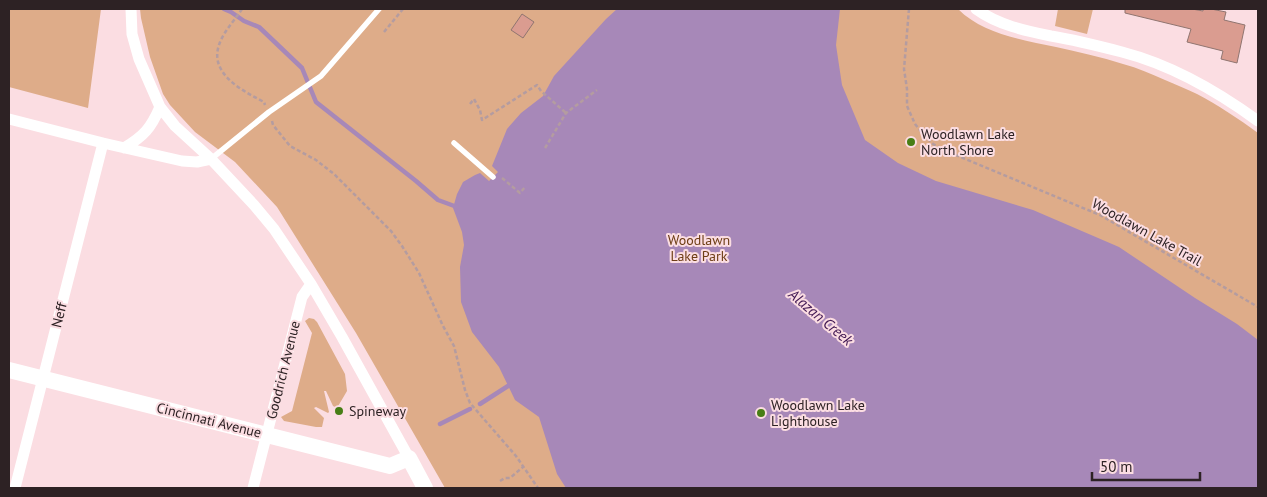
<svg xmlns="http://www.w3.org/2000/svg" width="1267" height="497" font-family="'PT Sans',sans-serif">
	<rect width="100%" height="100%" fill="#fbdde2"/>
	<path fill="#deac89" d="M9 9H101L88 108 9 87Z
		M140 9H958C983 34 1022 40 1056 47 1078 52 1101 57 1123 64 1138 68 1151 74 1165 80 1176 85 1187 89 1197 94 1218 105 1239 119 1258 133V488H445L356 333 277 207 235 162 195 132 170 105 163 94 150 57 141 18Z
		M1058 9H1093L1087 34 1055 26Z
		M309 318 314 319 317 322 345 374 347 391 337 408 333 406 326 391H324L329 412 328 413 316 407 314 408 324 418 322 427H316L284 421 281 417 292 411 312 333 305 321Z"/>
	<path fill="#a788b8" d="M617 9H840L836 45 842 85 865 140 898 163 936 181 1033 210 1119 247 1195 298 1237 324 1258 340V488H566L557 474 539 417 515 400 499 367 472 332 461 302 460 267 464 245 462 232 453 208 457 194 463 182 475 175 480 173 489 181 498 172 492 166 507 129 521 113 543 96 554 76 606 19Z"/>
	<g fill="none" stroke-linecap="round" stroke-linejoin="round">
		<path stroke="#a788b8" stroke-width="4.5" d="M224 9 231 12 244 21 259 27 302 68 316 102 416 181 438 200 457 207
			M480 404 508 386
			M440 424 470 409"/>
	</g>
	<path fill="#da9c90" stroke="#907570" d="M1125 9H1192L1203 11V9H1211L1226 12 1224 20 1245 25 1237 63 1221 59 1223 51 1187 42 1191 29 1125 13Z
		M522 14 534 22 523 38 511 30Z"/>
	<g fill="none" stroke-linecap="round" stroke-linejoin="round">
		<path stroke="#b49ca0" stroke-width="2.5" stroke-dasharray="4 2.5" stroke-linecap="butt" d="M242 9C235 20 223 32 219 45 209 74 243 91 264 102L265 105
			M909 9 904 69 907 89V106L915 124 924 135 933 144 946 151 1100 215 1258 307
			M384 32 403 9
			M470 104 474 99 480 110 482 120 537 85 541 91 566 113
			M272 121 273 125 290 146 316 160 334 174 391 231 402 246 419 273 443 326 454 346 465 390 470 403 516 456 538 488
			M545 148 566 113 597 90
			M502 178 520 193 525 187
			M500 481 505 478H510L523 467"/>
		<path stroke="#fff" stroke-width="5.5" d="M454 143 493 177
			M211 159 269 112 321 76 379 9"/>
		<path stroke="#fff" stroke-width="11" d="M131 9 132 34 139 59 160 107 175 126 211 159 254 205 274 229 311 284 342 337 409 458
			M976 9C998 25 1026 31 1051 36 1075 40 1099 46 1122 52 1172 65 1217 91 1258 121
			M9 119 103 143 182 161 197 162 211 159
			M124 148C144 136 151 128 160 107
			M15 488 103 143
			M253 488 302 297 311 284"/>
		<path stroke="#fff" stroke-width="16" d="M9 370 390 466 409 458 425 488"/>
	</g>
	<g fill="#477e15" stroke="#fbdde2" stroke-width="2">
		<circle cx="911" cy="142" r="5"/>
		<circle cx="339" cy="411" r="5"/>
		<circle cx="761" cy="413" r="5"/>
	</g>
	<g text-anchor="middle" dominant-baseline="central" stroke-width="4" stroke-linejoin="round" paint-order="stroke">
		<g font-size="14" fill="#2d2224" stroke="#fbdde2" text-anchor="start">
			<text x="921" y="134">Woodlawn Lake<tspan x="921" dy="16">North Shore</tspan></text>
			<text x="771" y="405">Woodlawn Lake<tspan x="771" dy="16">Lighthouse</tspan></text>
			<text x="349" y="411">Spineway</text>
		</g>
		<g font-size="14" fill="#2d2224" stroke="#fbdde2">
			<text transform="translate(1147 232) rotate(29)">Woodlawn Lake Trail</text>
			<text transform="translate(59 315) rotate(-76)">Neff</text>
			<text transform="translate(283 370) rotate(-76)">Goodrich Avenue</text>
			<text transform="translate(209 420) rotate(14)">Cincinnati Avenue</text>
		</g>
		<g font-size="14" fill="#6e3e15" stroke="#fbdde2">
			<text x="699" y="240">Woodlawn<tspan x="699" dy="16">Lake Park</tspan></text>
		</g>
		<g font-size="15" font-style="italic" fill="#411853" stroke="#fbdde2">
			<text transform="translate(821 317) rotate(40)">Alazan Creek</text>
		</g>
	</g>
	<rect width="1267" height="497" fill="none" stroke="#2d2224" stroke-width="20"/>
	<path d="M1092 472v8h108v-8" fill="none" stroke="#2d2224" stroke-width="2.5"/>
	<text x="1100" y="472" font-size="15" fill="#2d2224" stroke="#fbdde2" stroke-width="4" paint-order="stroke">50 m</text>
</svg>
